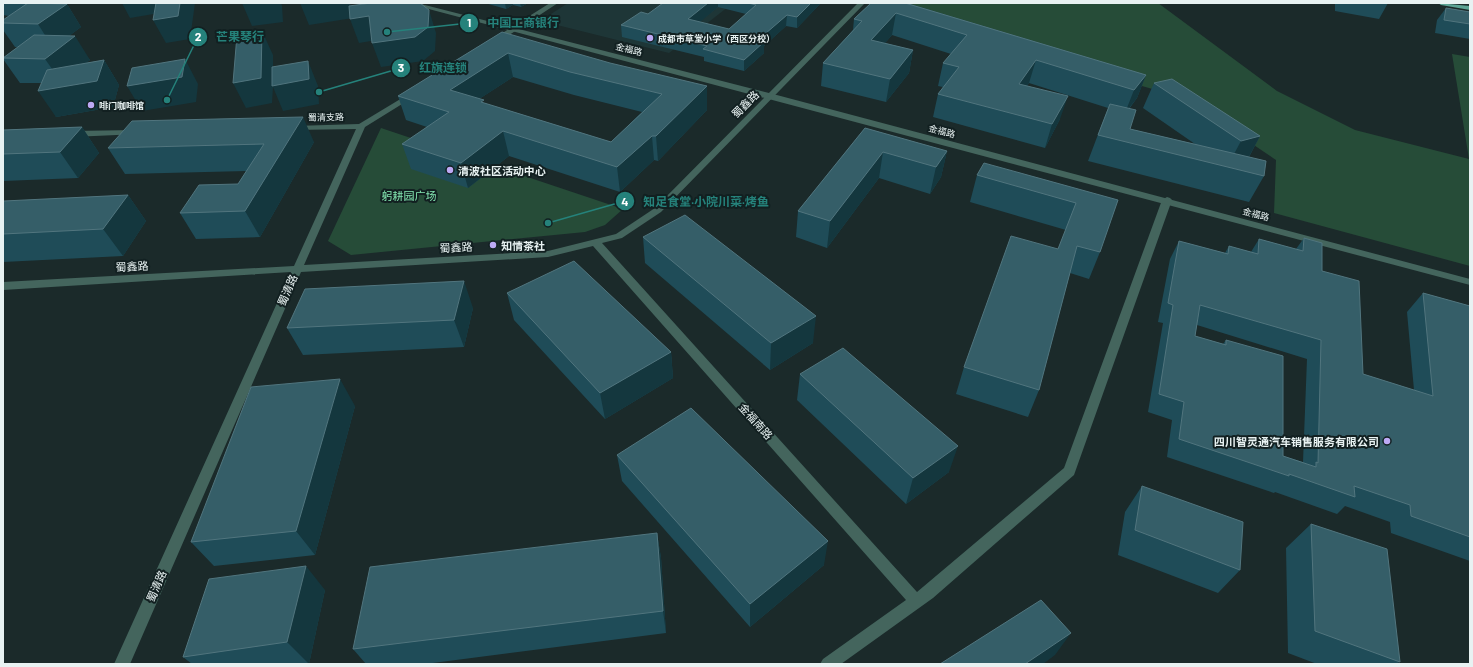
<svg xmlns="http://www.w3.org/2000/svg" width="1473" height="667" font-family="Barlow,'Noto Sans SC',sans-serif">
	<rect width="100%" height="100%" fill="#1b2a2a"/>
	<path fill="#1e3637" d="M568 3H733L669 53 553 24 551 14Z"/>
	<path fill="#264c38" d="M878 3H1158L1277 91 1355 130 1469 159 1452 54 1470 57V266L1274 213 1276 160 1184 98 872 9Z
		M381 128 623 209 605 225 585 232 351 255 328 241Z"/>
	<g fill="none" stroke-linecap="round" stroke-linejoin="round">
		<path fill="#44655d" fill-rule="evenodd" d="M550 3H558L497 43 490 41Z
			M858 3H865L661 212 622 238 602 243 917 592 1064 468 1162 200 1167 197 1170 198 1172 200 1074 475 933 598 841 664H820L823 659 906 600 593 246 548 257 301 272 130 664H114L291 272 3 290V282L294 266 356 129 294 130 290 128 294 126 359 124 412 92 416 94 415 96 365 127 304 265 548 251 616 234 655 208Z
			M136 130 140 132 139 134 72 137 68 134 72 131Z"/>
		<path fill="#44655d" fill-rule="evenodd" d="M406 3H417L773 94 1470 279V285Z"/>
		<path fill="#5ca394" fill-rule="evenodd" d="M1438 3 1470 6V10L1441 5Z"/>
	</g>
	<path fill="#1f4c58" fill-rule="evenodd" d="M3 3 67 4 81 27 69 36 90 60 86 63 104 60 119 85 113 107 56 117 42 83H20L3 59V58L18 47H15L3 30V20L9 16 3 15Z
		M485 3H528L521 7 513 5 506 9Z
		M663 3H821L797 28 786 26 764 46V53L744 71 704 61V57L622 37 621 25 648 14ZM718 7 746 14 729 29 699 22Z
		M871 3H907L1146 75 1137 98 1129 109 1130 129 1195 144 1143 108 1154 83 1260 136 1249 157 1264 176 1249 202 1088 161 1108 108 1029 83 1027 86 1060 119 1045 148 933 117 938 94 943 87 938 86 943 63 951 54 892 35 885 43 913 50 909 73 886 102 821 86 823 63 853 30 854 19Z
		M1335 3H1388L1379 19 1335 11Z
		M1446 8 1470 12V39L1435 33 1437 20Z
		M502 32 707 110 658 161 654 160 620 192 509 156 468 188 411 169 402 144 427 127 406 120 398 96ZM513 77 574 95 642 112 611 142 484 103 479 99Z
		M82 127 99 153 78 178 3 181V130Z
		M865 128 947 151 941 177 930 194 879 178 827 248 796 237 798 211Z
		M314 142 260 237 196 239 180 213 238 184 246 171 125 174 108 148Z
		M977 175 1118 200 1100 252 1089 279 1070 273 1039 390 1028 417 956 394 964 367 1058 249 1066 230 970 202Z
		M128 195 146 221 123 256 3 262V202Z
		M643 237 813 343 770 370 645 263Z
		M1304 238 1322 271 1363 374 1414 390 1407 312 1423 293 1470 306V561L1391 533 1390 522 1345 506 1337 514 1275 492 1274 493 1167 457 1172 420 1148 412 1163 323 1158 322 1170 259 1179 241 1225 253 1229 246 1251 252 1259 239 1296 249ZM1197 325 1307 359 1303 462 1283 456 1226 340 1223 344 1195 336Z
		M507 293 671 352 673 378 605 419 514 320Z
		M473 308 464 347 303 355 287 328Z
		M800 374 949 472 906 504 797 400Z
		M355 406 315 555 214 566 191 542Z
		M617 455 824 565 750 627 622 481Z
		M1142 486 1240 570 1218 593 1118 555 1125 512Z
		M1311 524 1400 662 1396 664H1317L1288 653 1286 548Z
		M657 533 661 558 666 633 425 664H366L353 649Z
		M325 590 309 664H192L183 657Z"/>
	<path fill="#14373e" d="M122 3H167L171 11 130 18Z
		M180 3H195L190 39 166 43 153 20Z
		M242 3H281L282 6 283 22 252 26Z
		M300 3H350L353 18 309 25Z
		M505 3H513V5L506 9Z
		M520 3H528L521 7Z
		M708 3H718V7L689 31 688 19Z
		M811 3H821L797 28V17Z
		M67 4 81 27 53 48 38 24Z
		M429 10 436 33 435 51 423 61 381 67 372 43Z
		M896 13 892 35 868 63 871 40Z
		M787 15 786 26 764 46V53L744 71V60L758 40Z
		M369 16 377 40 359 43 350 19Z
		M262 31 273 55V86L308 61 318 86 319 104 283 111 273 87 272 103 246 108 233 83Z
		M75 36 90 60 62 83 45 59Z
		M913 50 909 73 886 102 890 79Z
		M508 53 513 77 456 114 450 90Z
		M185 59 198 84 196 102 142 111 127 86Z
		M104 60 119 85 113 107 56 117 38 91Z
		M1036 60 1029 83 1013 107 1019 84Z
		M1146 75 1137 98 1125 113 1134 90Z
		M707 86V110L658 161 656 136Z
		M1068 96 1060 119 1045 148 1052 124Z
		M303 117 314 142 260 237 245 211Z
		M82 127 99 153 78 178 60 152Z
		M503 131 509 156 468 188 461 163Z
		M652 136 654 160 620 192 617 167Z
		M1260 136 1246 162 1227 167 1241 141Z
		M947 151 941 177 930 194 936 167Z
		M883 152 879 178 827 248 830 221Z
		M128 195 146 221 123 256 103 229Z
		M464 281 473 308 464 347 454 320Z
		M816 316 813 343 770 370 771 343Z
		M671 352 673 378 605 419 600 393Z
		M340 379 355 406 315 555 296 531Z
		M958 446 949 472 906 504 913 478Z
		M657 533 661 558 666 633 663 611Z
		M828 541 824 565 750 627V604Z
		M306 566 325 590 309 664 287 642Z
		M1071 633 1055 655 1043 664H1025Z"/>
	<path fill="#355e68" stroke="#51757e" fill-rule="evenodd" d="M28 3 67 4 38 24 3 23V20Z
		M156 3H180L178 16 153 20Z
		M371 3H420L429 10 428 27 415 37 372 43 369 16 350 19 349 6Z
		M663 3H708L688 19 729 29 756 5 748 3H811L797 17 787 15 758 40 764 42 744 60 703 49 707 46 621 25 641 12 648 14Z
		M871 3H905L1146 75 1134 90 1036 60 1019 84 1068 96 1052 124 938 94 959 67 943 63 967 35 896 13 871 40 913 50 890 79 823 63 862 21 854 19Z
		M1446 8 1470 12V24L1444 20Z
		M262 31 261 78 233 83 237 35Z
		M502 32 610 63 707 86 656 136H652L617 167 503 131 461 163 402 144 449 112 398 96ZM508 53 570 72 662 94 611 142 481 102 484 100 450 90Z
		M34 35 75 36 45 59 3 58Z
		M185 59 182 77 127 86 132 68Z
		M104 60 97 81 38 91 47 70Z
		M308 61 309 79 272 86V67Z
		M1172 79 1260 136 1241 141 1154 83Z
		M1110 104 1136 110 1130 129 1266 161 1264 176 1098 135Z
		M303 117 245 211 180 213 199 185 238 184 264 144 108 148 132 121Z
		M82 127 60 152 3 154V130Z
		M865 128 947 151 936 167 883 152 830 221 798 211Z
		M984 163 1118 200 1100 252 1077 246 1039 390 964 367 1011 236 1058 249 1076 203 977 175Z
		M128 195 103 229 3 234V202L4 201Z
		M685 215 816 316 771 343 643 237Z
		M1304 238 1322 243V271L1359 281 1363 374 1433 396 1423 293 1470 306V537L1411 516 1410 505 1354 486 1355 497 1289 474V476L1179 439 1184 402 1159 394 1173 305 1168 303 1179 241 1228 254 1229 246 1258 254 1259 239 1303 251ZM1200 305 1321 340 1318 463 1316 462V467L1283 456V356L1226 340V345L1195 336Z
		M574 261 671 352 600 393 507 293Z
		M464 281 454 320 287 328 305 289Z
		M843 348 958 446 913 478 800 374Z
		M340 379 296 531 191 542 251 387Z
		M691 408 828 541 750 604 617 455Z
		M1142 486 1243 522 1240 570 1135 530Z
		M1311 524 1387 549 1400 662 1315 631Z
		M657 533 663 611 353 649 370 567Z
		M306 566 287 642 183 657 209 579Z
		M1041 600 1071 633 1025 664H940Z"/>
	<g fill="#bda9f5" stroke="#122021" stroke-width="1.5">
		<circle cx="650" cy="38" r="4"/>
		<circle cx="91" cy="105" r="4"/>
		<circle cx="450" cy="170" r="4"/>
		<circle cx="493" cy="245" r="4"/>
		<circle cx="1387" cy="441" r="4"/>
	</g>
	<g text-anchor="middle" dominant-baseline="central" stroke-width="4" stroke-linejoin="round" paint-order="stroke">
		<g font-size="9" font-weight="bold" fill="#e8f2f2" stroke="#122021" text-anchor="start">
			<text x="658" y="38">成都市草堂小学（西区分校）</text>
			<text x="99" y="105">啡门咖啡馆</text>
		</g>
		<g font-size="9" fill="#e8f2f2" stroke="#122021">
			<text transform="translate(629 49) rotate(14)">金福路</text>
			<text transform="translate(326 117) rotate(-1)">蜀清支路</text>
			<text transform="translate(942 131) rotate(15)">金福路</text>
			<text transform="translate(1256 214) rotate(15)">金福路</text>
		</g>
		<g font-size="11" fill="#e8f2f2" stroke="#122021">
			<text transform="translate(745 104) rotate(-45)">蜀鑫路</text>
			<text transform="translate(456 247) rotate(-3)">蜀鑫路</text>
			<text transform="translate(132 266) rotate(-3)">蜀鑫路</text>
			<text transform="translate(287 290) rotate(-66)">蜀清路</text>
			<text transform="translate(756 421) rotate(48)">金福南路</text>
			<text transform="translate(156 586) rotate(-66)">蜀清路</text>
		</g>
		<g font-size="11" font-weight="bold" fill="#e8f2f2" stroke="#122021" text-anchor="start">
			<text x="458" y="170">清波社区活动中心</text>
			<text x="501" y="245">知情茶社</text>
			<text x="1379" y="441" text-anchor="end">四川智灵通汽车销售服务有限公司</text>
		</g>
		<g font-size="11" fill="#84e6b1" stroke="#122021">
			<text x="409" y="195">躬耕园广场</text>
		</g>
	</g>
	<path fill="none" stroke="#25827b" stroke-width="1.5" d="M387 32L469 23M167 100L198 37M319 92L401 68M548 223L625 201"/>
	<g fill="#25827b" stroke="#122021" stroke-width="1.5">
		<circle cx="387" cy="32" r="4"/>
		<circle cx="167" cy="100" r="4"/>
		<circle cx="319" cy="92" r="4"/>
		<circle cx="548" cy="223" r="4"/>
		<circle cx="469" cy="23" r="10"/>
		<circle cx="198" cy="37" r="10"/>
		<circle cx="401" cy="68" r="10"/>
		<circle cx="625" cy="201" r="10"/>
	</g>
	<g font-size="12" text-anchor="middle" font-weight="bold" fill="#fff">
		<text x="469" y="27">1</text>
		<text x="198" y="41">2</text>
		<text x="401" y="72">3</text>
		<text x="625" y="206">4</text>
	</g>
	<g font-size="12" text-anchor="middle" font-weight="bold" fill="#25827b" stroke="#122021" stroke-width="4" stroke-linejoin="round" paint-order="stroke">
		<text x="523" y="27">中国工商银行</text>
		<text x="240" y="41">芒果琴行</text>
		<text x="443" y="72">红旗连锁</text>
		<text x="706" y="206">知足食堂·小院川菜·烤鱼</text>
	</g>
	<rect width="1473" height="667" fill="none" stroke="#e8f2f2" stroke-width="8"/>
</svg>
